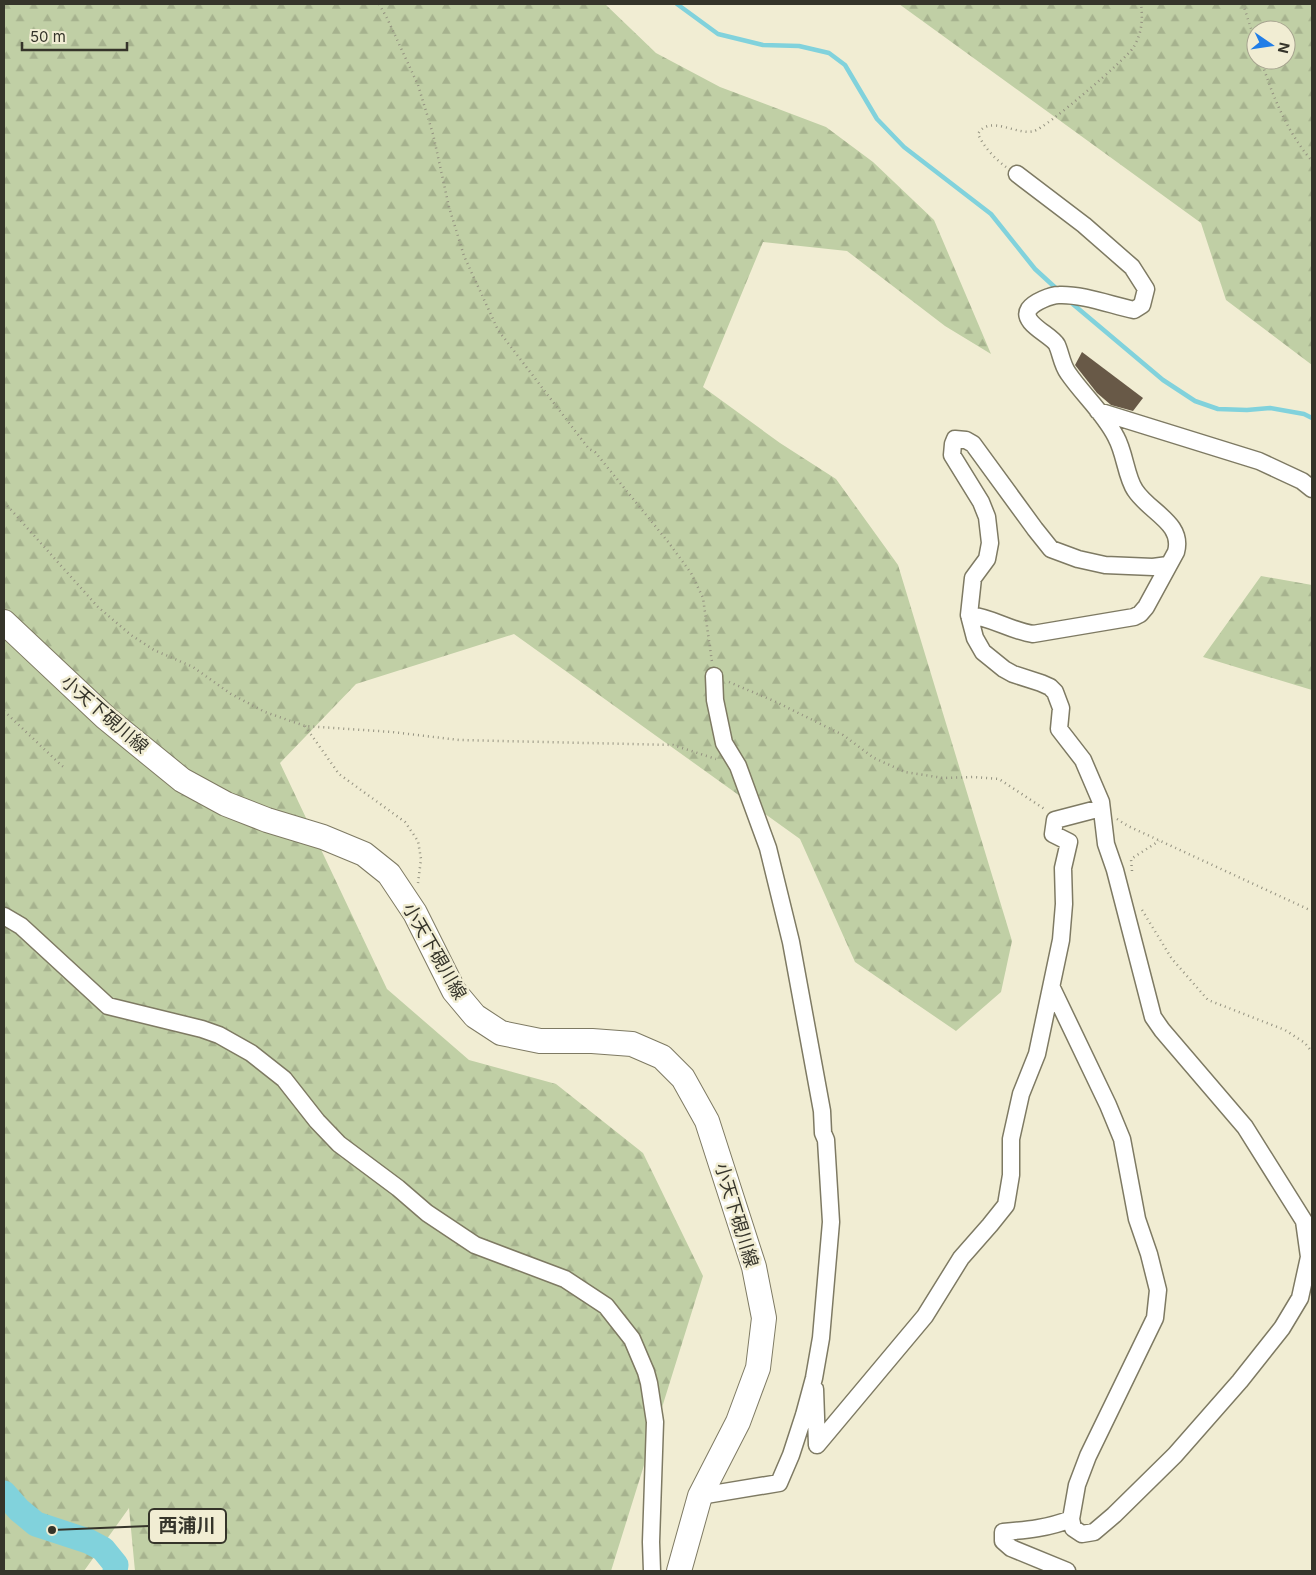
<svg xmlns="http://www.w3.org/2000/svg" width="1316" height="1575" font-family="Inter,'Noto Sans JP',sans-serif">
	<defs>
		<pattern id="forest-firs" width="22" height="20" patternUnits="userSpaceOnUse" patternTransform="scale(1.25)"><rect width="22" height="20" fill="#c0cfa5"/><path d="M5 1l3.5 6h-7zM16 11l3.5 6h-7z" fill="#a6b28e"/></pattern>
	</defs>
	<rect width="100%" height="100%" fill="#f1edd3"/>
	<path fill="url(#forest-firs)" fill-rule="evenodd" d="M4 4H605L656 53 720 87 826 127 873 162 934 220 991 354 945 326 847 251 763 242 703 387 780 443 836 479 898 565 1012 941 1001 992 956 1031 855 962 800 839 514 634 356 684 280 763 387 989 469 1060 556 1084 643 1153 703 1276 611 1571H135L129 1508 84 1571H4Z
		M899 4H1312V365L1226 300 1201 223ZM1256 30H1286V60H1256Z
		M1261 576 1312 585V690L1203 657Z"/>
	<g fill="none" stroke-linecap="round" stroke-linejoin="round">
		<path stroke="#81d2dc" stroke-width="4.5" d="M677 4 718 34 763 45 799 46 829 53 845 65 877 119 904 147 991 214 1035 269 1059 291
			M1068 300 1163 380 1195 401 1218 409 1247 410 1270 408 1304 414 1312 418"/>
		<path stroke="#81d2dc" stroke-width="25" d="M4 1493 19 1510 36 1524 88 1541 103 1549 116 1565 115 1571"/>
	</g>
	<path fill="#685947" d="M1082 352 1143 398 1133 411 1111 405 1097 393 1075 365Z"/>
	<g fill="none" stroke-linecap="round" stroke-linejoin="round">
		<g stroke="#7e7a63" stroke-width="19">
			<path id="minor" d="M1098 411 1259 461 1302 481 1312 489
				M969 615C991 617 1011 631 1033 634L1134 617 1140 614 1146 607 1176 552C1184 523 1149 512 1135 490 1126 477 1125 453 1116 437 1104 413 1083 395 1068 373 1062 365 1061 354 1057 345 1052 335 1020 323 1029 309 1034 302 1051 295 1059 295 1082 294 1111 305 1134 310L1142 305 1146 289 1132 267 1084 225 1017 174
				M4 916 21 926 108 1006 202 1029 219 1035 251 1053 284 1079 317 1121 339 1144 398 1188 427 1213 475 1245 565 1279 606 1306 632 1339 646 1372 649 1383 655 1422 651 1542 652 1571
				M1052 988 1108 1105 1122 1139 1137 1219 1149 1254 1158 1290 1155 1318 1088 1456 1077 1485 1071 1519 1073 1528 1082 1534 1094 1532 1114 1515 1175 1455 1240 1381 1282 1328 1300 1298 1309 1257 1304 1221 1245 1127 1162 1030 1153 1017 1115 870 1106 844 1101 802 1083 760 1059 729 1061 708 1055 692 1050 687 1041 683 1013 674 1004 669 983 652 975 638 969 615 973 578 987 559 990 543 987 517 981 502 952 455 953 444 955 439 966 440 973 444 1035 529 1051 549 1078 559 1105 565 1153 567 1168 565
				M815 1389 817 1445
				M817 1445 925 1316 961 1258 990 1225 1006 1205 1011 1175V1139L1021 1094 1037 1054 1061 940 1064 904 1063 868 1069 842 1053 834 1055 820 1101 808
				M700 1496 779 1483 791 1455 804 1415 814 1378 821 1338 831 1222 826 1140 823 1133 822 1111 791 942 768 848 738 766 724 743 715 700 714 676
				M1067 1571 1011 1548 1003 1541V1532C1027 1530 1049 1528 1071 1519"/>
		</g>
		<g stroke="#7e7a63" stroke-width="26">
			<path id="secondary" d="M4 622 106 718 182 780 226 804 267 820 323 837 364 854 389 874 415 913 454 991 475 1016 501 1033 540 1041H592L632 1044 662 1057 683 1078 707 1121 754 1267 764 1318 758 1368 738 1422 700 1496 679 1571"/>
		</g>
		<path stroke="#949280" stroke-width="2.5" stroke-dasharray="1 4" stroke-linecap="butt" d="M379 4 387 18 418 85 433 134 449 207 464 256 498 330 589 449 595 452 669 543 691 573 703 598 712 662
			M1243 4 1256 44
			M1261 60C1273 97 1287 132 1312 161
			M1006 167C995 159 983 146 978 134 989 114 1017 136 1034 131 1045 129 1126 59 1133 48 1142 34 1143 19 1141 4
			M4 502 98 607 131 635 154 650 193 667 231 694 265 712 305 726 392 732 459 740 673 745 716 759
			M729 682 774 701 843 735 874 758 905 772 943 778 974 777 999 779 1046 810
			M4 711 61 765 65 768
			M305 726 339 774 405 822 418 841 421 859 418 883
			M1117 819 1128 826 1312 911
			M1132 871 1131 859 1159 841
			M1142 910 1172 959 1208 1000 1285 1030 1305 1043 1312 1052"/>
		<use href="#minor" stroke="#fff" stroke-width="16"/>
		<use href="#secondary" stroke="#fff" stroke-width="24"/>
	</g>
	<g text-anchor="middle" dominant-baseline="central" stroke-width="5" stroke-linejoin="round" paint-order="stroke">
		<g font-size="18" fill="#35342a" stroke="#f1edd3">
			<text transform="translate(105 714) rotate(41)">小天下硯川線</text>
			<text transform="translate(435 951) rotate(60)">小天下硯川線</text>
			<text transform="translate(737 1215) rotate(73)">小天下硯川線</text>
		</g>
	</g>
	<path fill="none" stroke="#35342a" stroke-width="2" d="M52 1530L149 1526"/>
	<circle fill="#35342a" stroke="#f1edd3" stroke-width="2" cx="52" cy="1530" r="5"/>
	<rect fill="#f1edd3" stroke="#35342a" stroke-width="2" x="149" y="1509" width="77" height="34" rx="5"/>
	<g font-size="19" text-anchor="middle" font-weight="bold" fill="#35342a">
		<text x="187" y="1532">西浦川</text>
	</g>
	<rect width="1316" height="1575" fill="none" stroke="#35342a" stroke-width="10"/>
	<g transform="translate(1271 45) rotate(103)"><circle r="24" fill="#f1edd3" stroke="#a6a38f"/>
	<path d="M0-4L9 19L0 12L-9 19Z" fill="#217ee7"/>
	<text y="-8" font-size="14" font-weight="bold" text-anchor="middle" fill="#35342a">N</text>
	</g>
	<path d="M22 42v8h105v-8" fill="none" stroke="#35342a" stroke-width="2.5"/>
	<text x="30" y="42" font-size="15" fill="#35342a" stroke="#f1edd3" stroke-width="4" paint-order="stroke">50 m</text>
</svg>
